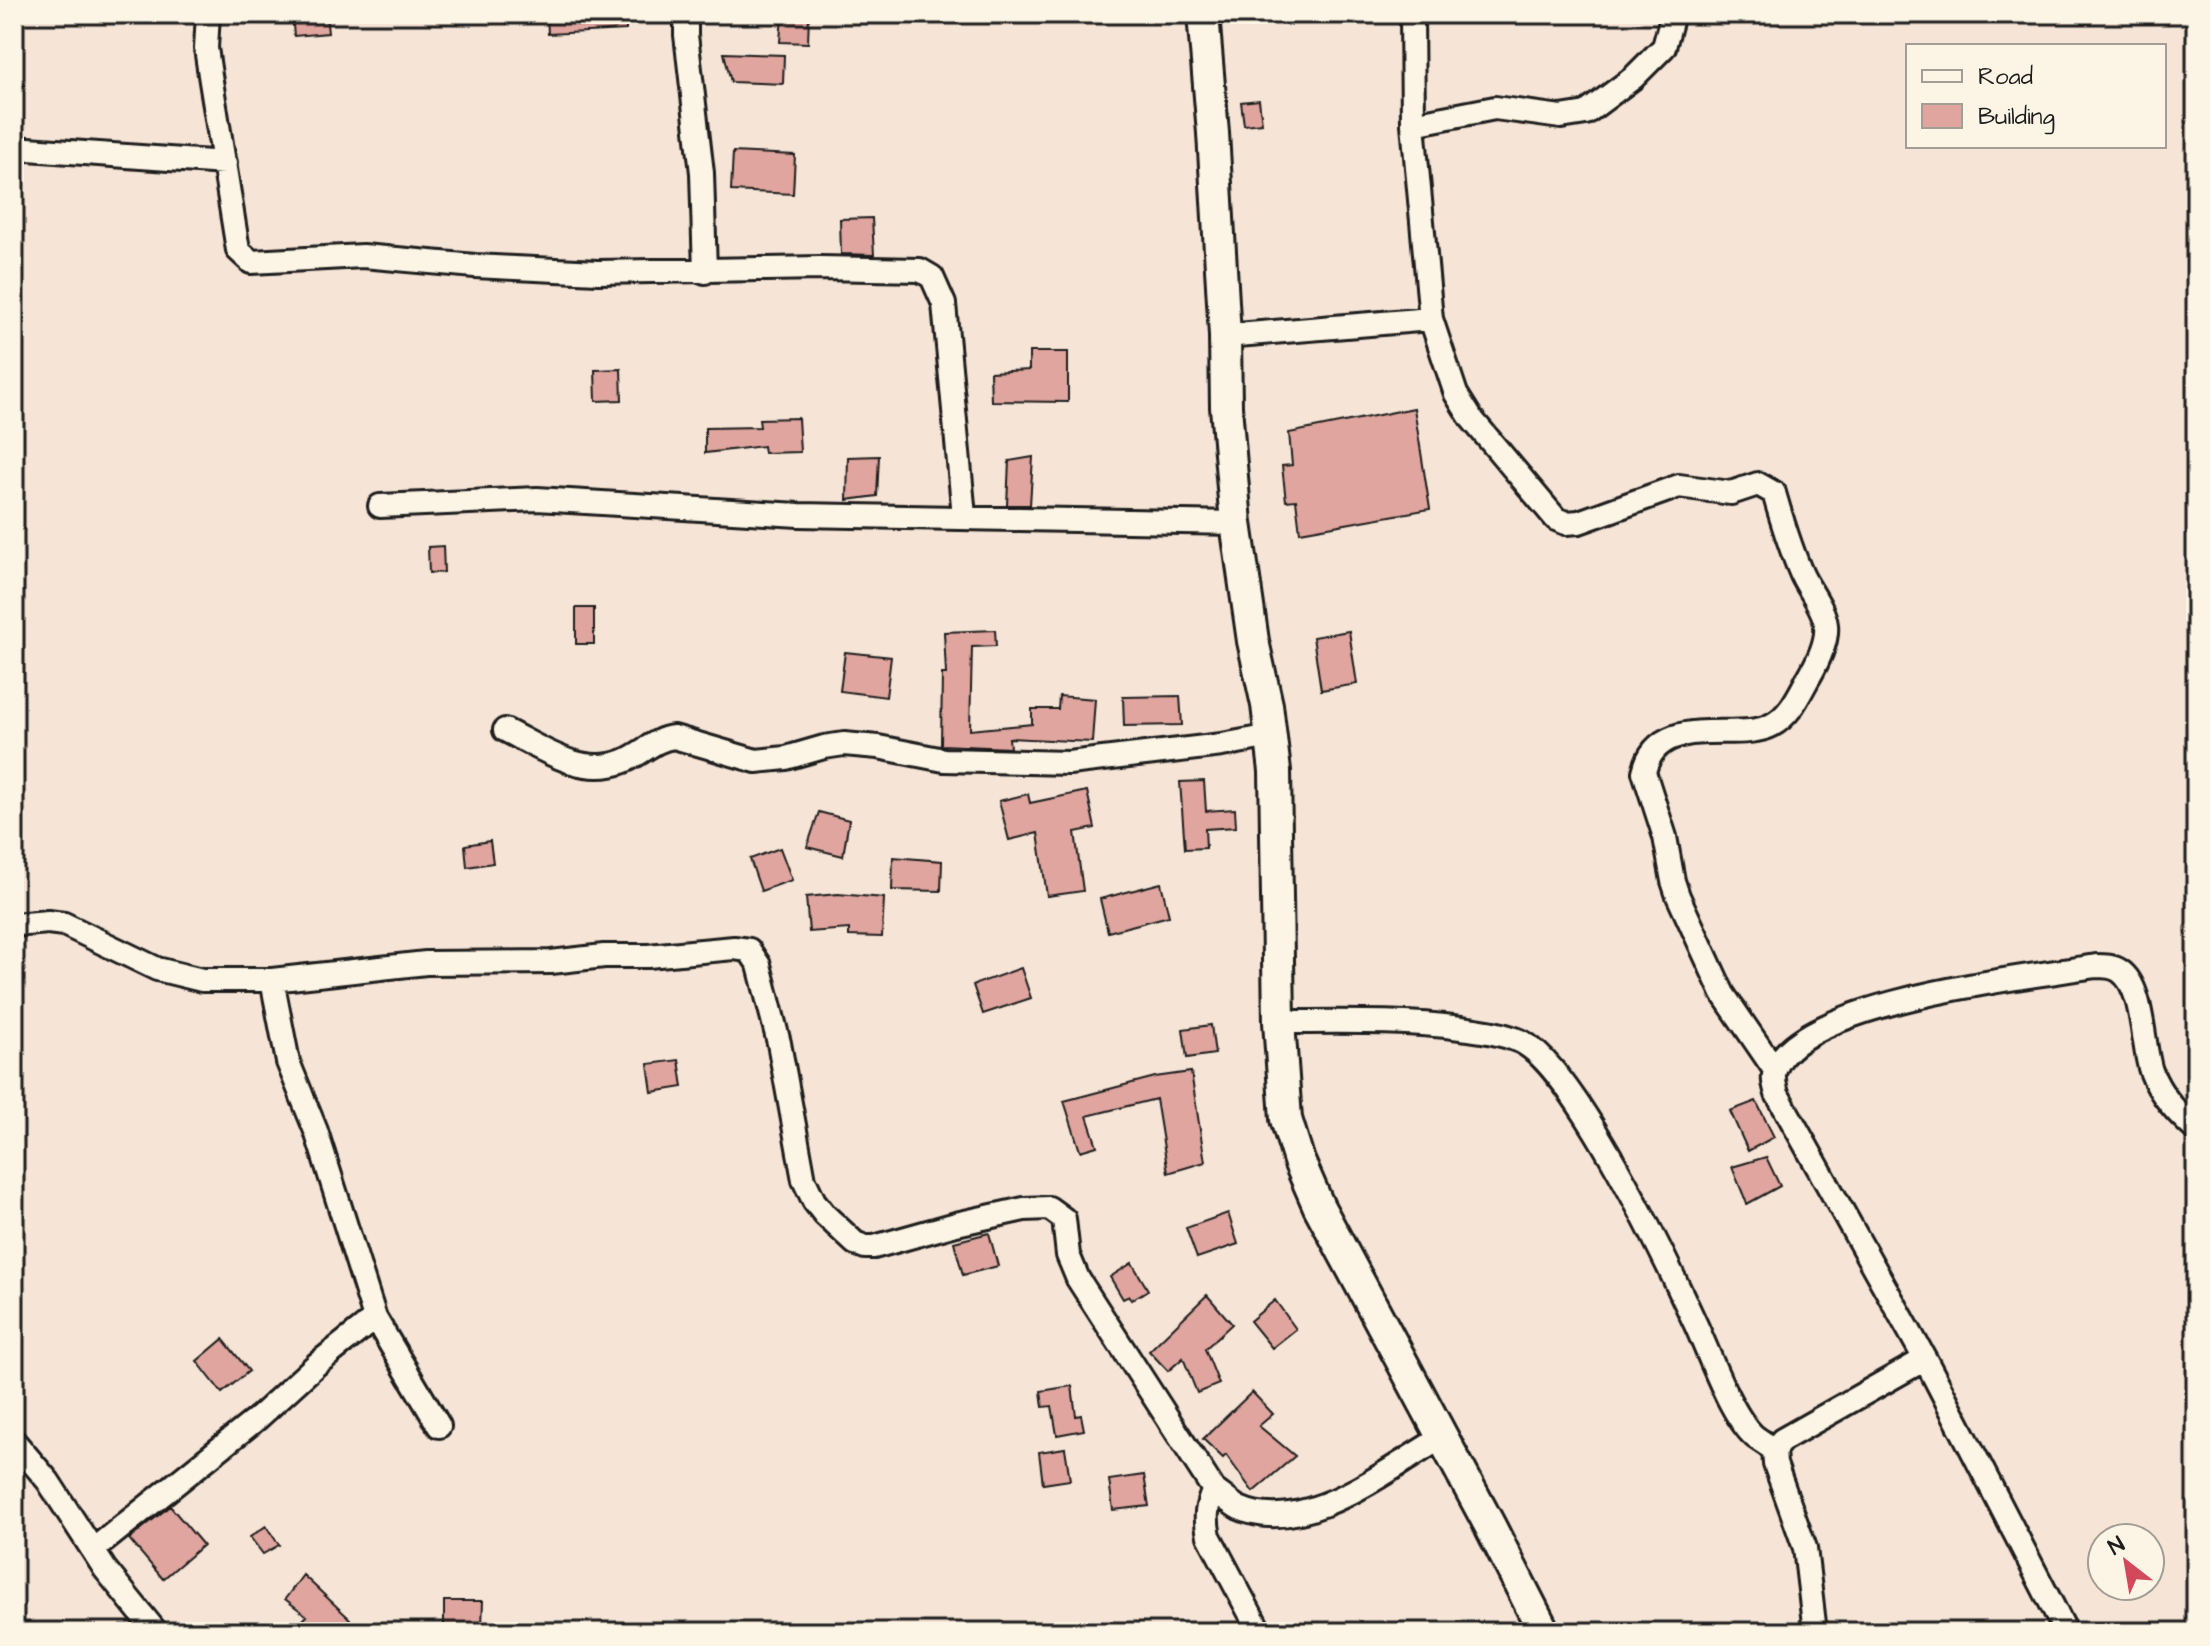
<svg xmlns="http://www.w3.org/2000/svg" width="2210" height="1646" font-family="'Architects Daughter',sans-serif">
	<rect width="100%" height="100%" fill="#f6e5d7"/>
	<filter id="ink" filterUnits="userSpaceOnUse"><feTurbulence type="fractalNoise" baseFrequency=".0125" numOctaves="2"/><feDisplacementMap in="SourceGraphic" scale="16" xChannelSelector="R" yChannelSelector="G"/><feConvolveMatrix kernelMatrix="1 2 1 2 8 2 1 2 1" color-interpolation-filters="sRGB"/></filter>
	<g filter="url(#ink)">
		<path fill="#dfa59e" stroke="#1c1c1c" stroke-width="2" d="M292 14H326L328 33 294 36Z
			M547 14H626V30L548 34Z
			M782 14H809L808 43 780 42Z
			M724 53 784 55 783 84 731 82Z
			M1259 100 1262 123 1244 125 1241 102Z
			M733 152 795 155 793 194 731 191Z
			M872 218 874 255 841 254 840 219Z
			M1029 352H1068V402L991 401 990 372 1029 370Z
			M621 369 622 400 596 401 595 370Z
			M1414 408 1430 509 1300 532 1296 500 1286 501 1282 466 1292 465 1289 433Z
			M798 418 800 452 764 453 763 446 705 453V428L760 427 759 419Z
			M879 456 877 496 847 500 848 457Z
			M1033 457 1030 505H1007L1009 461Z
			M443 546 444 572 429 573 428 547Z
			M576 608H594V644H576Z
			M995 630 996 646 972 647 970 730 1032 724V709H1058L1059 696 1095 699 1092 742 1009 738 1010 748 941 745 942 674H946L944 632Z
			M1349 631 1357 684 1321 690 1313 637Z
			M845 652 891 657 886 697 840 691Z
			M1180 696 1182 725 1124 726 1123 697Z
			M1204 781 1206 811 1235 809 1236 827 1205 829 1206 848 1185 849 1180 782Z
			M1087 791 1095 828 1075 832 1083 891 1047 896 1038 833 1009 840 999 801 1028 794 1030 803Z
			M819 812 849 820 843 856 807 847Z
			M490 841 493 863 467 867 465 845Z
			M780 848 792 880 761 891 750 859Z
			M893 857 942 861 941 891 892 890Z
			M1161 883 1169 916 1108 932 1100 899Z
			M838 894 884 898 882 937 849 936V929L809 932 806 897Z
			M1021 968 1031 998 983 1014 973 985Z
			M1211 1025 1215 1054 1187 1058 1183 1029Z
			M679 1060 683 1087 652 1092 648 1064Z
			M1191 1072 1205 1162 1168 1173 1156 1099 1087 1116 1097 1146 1080 1151 1064 1101 1155 1077Z
			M1756 1101 1774 1137 1748 1151 1730 1111Z
			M1766 1157 1780 1186 1747 1204 1732 1167Z
			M1228 1213 1238 1244 1197 1258 1186 1228Z
			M989 1233 998 1266 963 1275 954 1242Z
			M1132 1263 1148 1290 1131 1300 1129 1296 1123 1299 1110 1277Z
			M1207 1295 1232 1324 1205 1349 1219 1384 1197 1393 1183 1358 1168 1371 1149 1351Z
			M1275 1300 1296 1329 1272 1348 1250 1321Z
			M223 1339 249 1371 222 1393 197 1361Z
			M1072 1386 1076 1416 1081 1415 1084 1430 1057 1435 1052 1406 1043 1407 1041 1391Z
			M1252 1392 1273 1414 1259 1426 1295 1456 1253 1492 1226 1455 1223 1458 1203 1439Z
			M1065 1448 1070 1480 1043 1484 1039 1452Z
			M1144 1475 1149 1506 1113 1510 1109 1480Z
			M170 1506 203 1545 163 1579 129 1539Z
			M266 1526 279 1545 263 1554 250 1537Z
			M303 1575 350 1619 337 1632H291L307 1616 285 1599Z
			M444 1601H483L482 1626H444Z"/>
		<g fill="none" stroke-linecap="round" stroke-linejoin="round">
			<g stroke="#1c1c1c" stroke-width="28">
				<path id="street" d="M208 14 206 48 210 75 238 250 251 262 363 256 475 266 598 272 820 268 920 270 932 277 944 304 964 516
					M686 14V35L702 173 705 272
					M1412 14 1413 124 1431 319
					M1413 124 1495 108 1561 117 1586 113 1633 78 1664 47 1673 14
					M14 148 225 163
					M1225 336 1431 319 1456 394 1471 418 1556 519 1566 523 1579 522 1679 486 1731 493 1758 484 1774 493C1782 521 1790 548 1802 575 1809 590 1824 608 1826 625 1828 642 1817 663 1809 677 1799 694 1791 715 1772 725 1737 744 1658 710 1644 772L1665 837 1673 881 1678 896 1723 994 1775 1070
					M380 506 537 499 799 515 1236 523
					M505 730C541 748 582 778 624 761 642 754 654 739 674 737L756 761 786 758 824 747 844 744 878 747 944 760 1069 763 1222 745 1271 736
					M14 925 48 922 64 924 157 969 202 980H272L426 963 551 962 604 956H648L734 948 749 950 759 965 779 1043 804 1180 814 1201 825 1215 855 1243 865 1247H874L956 1224 1024 1209 1049 1208 1064 1219 1068 1255 1078 1279 1214 1490C1222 1495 1230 1503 1239 1508 1305 1538 1388 1468 1443 1437
					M272 980 288 1062 316 1131 375 1318 439 1426
					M1279 1022C1340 1022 1401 1020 1461 1028 1482 1031 1501 1033 1520 1041 1574 1066 1668 1264 1695 1323 1709 1353 1730 1414 1754 1436 1760 1441 1768 1445 1774 1450
					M14 1441 48 1481 105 1569 156 1632
					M1214 1490C1206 1506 1205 1518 1209 1536L1260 1632
					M93 1550 259 1417 317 1364 375 1318
					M1815 1632 1805 1548 1775 1464 1774 1450 1782 1440 1925 1359
					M2066 1632 1925 1359 1777 1094C1775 1086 1772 1079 1775 1070 1799 1001 2030 977 2096 966 2105 966 2113 966 2120 971 2144 987 2142 1045 2151 1071 2160 1095 2177 1113 2196 1130"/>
			</g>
			<g stroke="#1c1c1c" stroke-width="36">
				<path id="secondary" d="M1203 14 1213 133 1225 336 1226 407 1236 523 1253 641 1267 705 1275 771 1279 1022 1286 1119 1299 1161 1319 1207 1490 1526 1544 1632"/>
			</g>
			<use href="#street" stroke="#fcf5e5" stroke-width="22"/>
			<use href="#secondary" stroke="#fcf5e5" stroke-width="30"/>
		</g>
	</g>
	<rect width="2210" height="1646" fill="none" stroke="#fcf5e5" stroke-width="48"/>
	<rect x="24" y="24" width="2162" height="1598" fill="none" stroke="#1c1c1c" stroke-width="3" filter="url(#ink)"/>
	<rect x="1906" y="44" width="260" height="104" fill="#fcf5e5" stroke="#a29e95" stroke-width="2"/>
	<rect x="1922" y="70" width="40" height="12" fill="#fcf5e5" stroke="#a29e95" stroke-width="2"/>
	<text x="1978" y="84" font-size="24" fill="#1c1c1c">Road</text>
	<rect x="1922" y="104" width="40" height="24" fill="#dfa59e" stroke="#a29e95" stroke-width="2"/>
	<text x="1978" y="124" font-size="24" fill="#1c1c1c">Building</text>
	<g transform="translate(2126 1562) rotate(329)"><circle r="38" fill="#fcf5e5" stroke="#a29e95" stroke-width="2"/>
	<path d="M0-6L14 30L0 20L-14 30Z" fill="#d1495b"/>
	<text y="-12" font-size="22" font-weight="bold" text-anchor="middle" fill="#1c1c1c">N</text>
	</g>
</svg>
